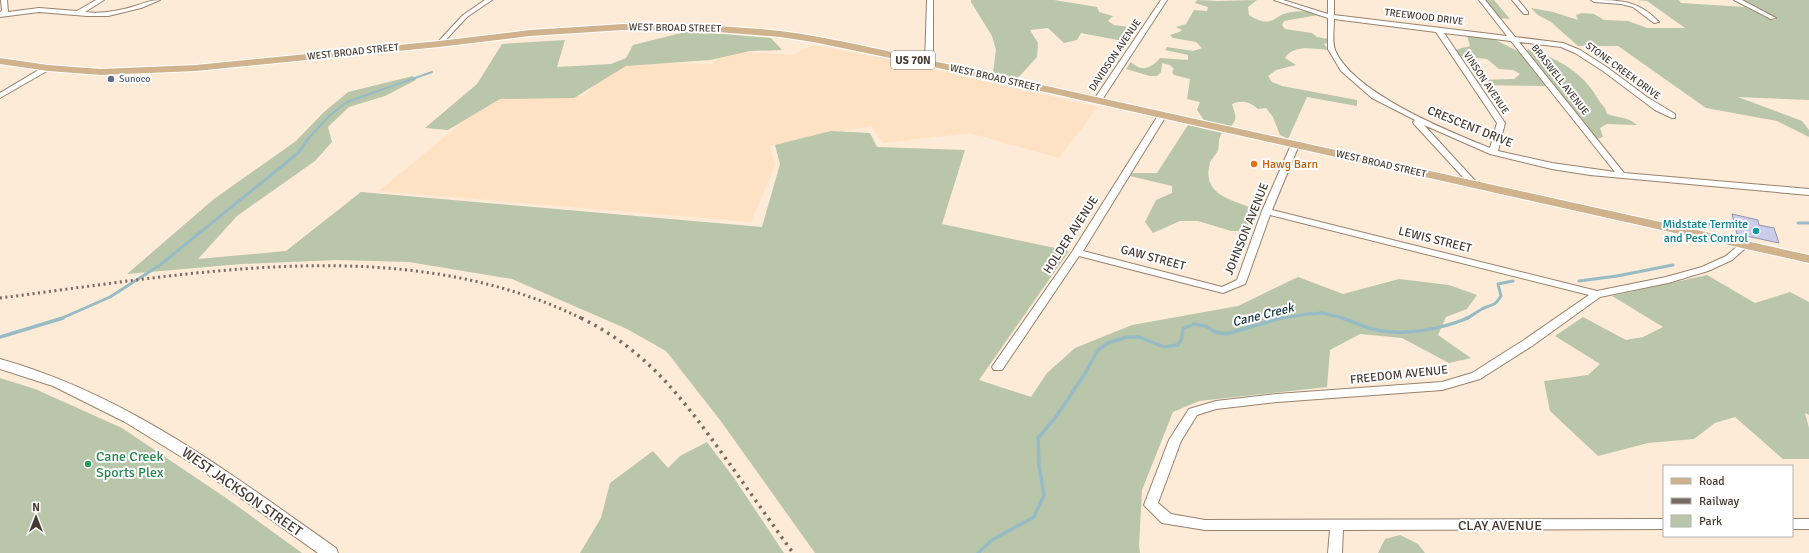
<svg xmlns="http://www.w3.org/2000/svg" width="1809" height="553" font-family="Signika,sans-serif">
	<rect width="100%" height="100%" fill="#fdead7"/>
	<path fill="#ffe2c4" d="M813 45 893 60 1098 107 1059 158 970 133 883 143 871 126 770 146 775 165 751 222 379 191 500 91 583 96 620 63 712 64 727 51 793 55Z"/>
	<path fill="#b9c6a9" d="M971 0H1054L1097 7 1099 12 1113 16 1108 21 1114 25 1137 28 1128 42 1081 33 1077 40 1064 43 1048 28 1030 30 1038 43 1037 57 1017 79 993 73 996 50 992 36 971 2Z
		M1197 0 1218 1 1257 0 1248 7 1249 15C1255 19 1263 23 1270 21 1274 20 1277 17 1281 15 1294 10 1306 10 1318 15L1284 21 1282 25 1285 29 1312 33 1317 37 1328 39V43L1324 44 1329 50C1315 49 1293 44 1285 58L1296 65 1276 70 1268 76 1272 82 1282 86 1357 100V106L1307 97 1288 139 1280 135 1273 117 1266 108 1258 109C1249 101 1242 100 1232 104 1235 116 1239 118 1230 127L1204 120 1197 110 1200 102 1187 99 1190 79 1174 75 1172 72 1174 69 1170 65 1162 63 1161 72 1157 76H1150L1126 69 1131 62C1142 73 1151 68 1160 58L1188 60V55L1165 50 1167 47 1193 51 1202 48 1196 42 1173 38 1170 35 1179 32 1182 30 1176 27 1186 24 1194 10 1207 11 1208 7 1195 3Z
		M1485 0H1494L1510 19 1500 18Z
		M1636 0H1679L1681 3 1745 7 1769 19 1776 20V18L1739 0H1809V100L1738 97 1802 121 1809 130V137L1777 121 1706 108 1618 46H1578L1551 22 1538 15 1531 8 1553 12 1578 20 1576 15 1582 13 1594 14 1604 20 1628 21 1647 28H1685L1647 1Z
		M689 31 771 38 782 50 750 51 710 60 626 66 574 98 500 99 448 130 425 128 477 84 502 44 565 40 557 67 611 64 626 58 633 45Z
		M1467 35 1487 36 1524 54 1549 86 1479 85 1476 80 1514 79 1520 74 1513 70 1499 69 1487 59 1458 56 1455 50 1470 46Z
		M1528 49C1556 57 1584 73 1598 99 1601 105 1605 105 1607 114 1618 118 1629 117 1637 125L1607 124 1600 128 1603 137 1597 139 1527 51Z
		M413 76 416 80 385 96 349 107 328 127 332 142 315 161 237 216 198 259 286 251 361 192 762 227 780 164 775 145 831 131 870 133 877 147 965 150 942 224 1069 251 979 380 1031 397 1047 373 1075 348 1132 325 1238 306 1298 277 1343 294 1399 279 1449 285 1477 295 1467 309 1446 317 1438 335 1471 358 1449 363 1402 338 1360 334 1330 350 1327 387 1199 401 1173 412 1142 490 1139 546 1140 553H815L720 420 666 351 627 329 512 279 409 262 338 260 241 264 127 274 214 199 296 141 324 112 348 92Z
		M1188 125 1222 133C1217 141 1220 143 1218 150 1216 155 1211 159 1210 163 1201 195 1232 200 1255 209L1246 231H1231L1198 221H1180L1153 233 1145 222 1156 200 1172 193V186L1130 176 1132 173H1157Z
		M1707 275 1755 303 1790 292 1809 302V415L1805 413 1809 428V459H1783L1735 417 1715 423 1694 439 1648 443 1598 456 1550 411 1544 381 1588 375 1600 364 1555 336 1583 317 1626 340 1643 337 1663 327 1612 296Z
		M0 378 35 389 122 428 229 500 302 553H0Z
		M707 442 734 478 784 553H580L601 518 610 483 653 451 668 468 680 456Z
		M1400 535 1418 544 1425 553H1378L1385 539Z"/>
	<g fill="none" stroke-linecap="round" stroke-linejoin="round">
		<path stroke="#96bbc5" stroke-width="2" d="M308 139 329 116 347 102 432 72"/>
		<path stroke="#96bbc5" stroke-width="3" d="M1798 223H1809
			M1679 226 1727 223
			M1579 281 1617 276 1673 265
			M60 319 110 297 160 265 298 153 309 138
			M1278 319 1307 314 1323 313 1346 319
			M1465 319C1473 316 1476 312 1482 309 1493 303 1493 308 1501 296L1498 284 1513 281"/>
		<path stroke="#96bbc5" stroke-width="3.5" d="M1342 318C1354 322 1365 328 1377 330 1406 336 1441 329 1468 318
			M0 337 63 318
			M978 553 992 540 1034 517 1044 495 1039 466 1038 438 1056 417 1084 375 1098 350 1108 343 1127 337H1139L1164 347 1178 345 1182 338 1183 329 1194 324 1206 326 1215 332 1226 334 1281 318"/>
	</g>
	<path fill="#caccea" stroke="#9193af" d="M1732 214 1758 220 1759 225 1774 228 1779 243 1737 234Z"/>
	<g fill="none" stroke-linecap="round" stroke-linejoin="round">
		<g stroke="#98826c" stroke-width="2">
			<path id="minor" d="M1 0H7L8 12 39 8 77 11 96 0H104L85 12C101 14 119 11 135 6 144 3 151 0 160 0L141 8 108 16H87L39 12 0 17V12L2 11Z
				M485 0H492L467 17 441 45H437V43L463 15Z
				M927 0H933V63L929 65 925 63Z
				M1161 0H1167L1100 103H1094L1093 101Z
				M1274 0H1283L1328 14V0H1334V15L1507 36 1479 0H1485L1515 37 1563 43 1580 50 1608 68 1647 97 1675 114V118H1672L1655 110 1603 71 1575 53 1561 47 1519 42 1624 173 1809 189V195L1590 175 1552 169 1490 154 1424 125 1479 185 1478 187H1472L1414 124 1413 122 1415 120 1372 98 1341 71 1328 49V18ZM1334 19 1436 32 1497 123 1490 148C1448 131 1353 93 1335 50 1332 42 1334 28 1334 19ZM1444 33 1511 41 1615 172 1552 163 1498 151 1505 123Z
				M1512 0H1518L1528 12V14H1524Z
				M1591 0C1620 0 1638 0 1659 22L1654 23 1633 7 1621 4 1594 2Z
				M1734 0H1742L1776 18 1771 19Z
				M45 66 52 68 0 98V93Z
				M1159 114H1162L1166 116 1083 251 1222 287 1237 280 1262 211 1291 145 1295 143 1299 145 1272 210 1597 291 1666 277 1702 267 1726 256 1741 243H1747L1749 245 1732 260 1708 271 1668 283 1600 297 1532 346 1480 379 1442 390 1277 402 1216 409 1197 415 1181 441 1158 503 1171 514 1205 520 1664 519V529L1343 530 1342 553H1328L1330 530H1205L1162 523 1144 505 1169 440 1189 409 1216 401 1277 394 1442 382 1472 373 1524 340 1589 295 1270 215 1246 282 1245 284 1223 293 1079 256 1002 370H994L992 367 994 364 1072 252Z
				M1792 519H1809V529H1792Z"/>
		</g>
		<g stroke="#98826c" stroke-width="2">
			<path id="tertiary" d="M0 359C128 395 229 473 336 548L338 553H318L193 464 125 422 53 386 0 369Z"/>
		</g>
		<g stroke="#fff" stroke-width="2">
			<path id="primary" d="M623 24C676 25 728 25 780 31 830 37 880 50 929 60L1809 255V263L929 66 813 42 780 37 706 31 623 30 530 36 439 47 196 71 101 75 48 71 0 64V58L48 65 101 69 196 65 439 41 530 30Z"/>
		</g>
		<use href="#minor" fill="#fff" fill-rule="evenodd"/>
		<use href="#tertiary" fill="#fff" fill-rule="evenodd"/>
		<use href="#primary" fill="#d0b28d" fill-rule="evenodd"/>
		<path stroke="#776b5f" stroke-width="3" stroke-dasharray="2 3.5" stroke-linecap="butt" d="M0 298C192 274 402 230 583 319"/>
		<path stroke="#776b5f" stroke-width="3.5" stroke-dasharray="2.5 5" stroke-linecap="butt" d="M581 318C648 351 682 398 724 456 747 488 770 521 793 553"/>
	</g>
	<circle fill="#5c6f8a" stroke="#fff" stroke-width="1.5" cx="111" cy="79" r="4"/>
	<circle fill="#e8710a" stroke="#fff" stroke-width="1.5" cx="1254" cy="164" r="4"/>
	<circle fill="#0f9aa8" stroke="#fff" stroke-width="1.5" cx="1756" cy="231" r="4"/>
	<circle fill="#2e9e5b" stroke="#fff" stroke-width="1.5" cx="88" cy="464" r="4"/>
	<g text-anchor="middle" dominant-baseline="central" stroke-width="4" stroke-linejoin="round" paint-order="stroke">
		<g font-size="10" fill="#443a31" stroke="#fff">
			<text transform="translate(1424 17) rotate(7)">TREEWOOD DRIVE</text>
			<text transform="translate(675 28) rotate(1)">WEST BROAD STREET</text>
			<text transform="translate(353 52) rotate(-6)">WEST BROAD STREET</text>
			<text transform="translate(1115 55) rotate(-56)">DAVIDSON AVENUE</text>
			<text transform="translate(1623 71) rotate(36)">STONE CREEK DRIVE</text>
			<text transform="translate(995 78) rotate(13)">WEST BROAD STREET</text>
			<text transform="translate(1560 80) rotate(52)">BRASWELL AVENUE</text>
			<text transform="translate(1486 83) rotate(56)">VINSON AVENUE</text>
			<text transform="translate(1381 164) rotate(13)">WEST BROAD STREET</text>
		</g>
		<g font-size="10" fill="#4e5e75" stroke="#fff" text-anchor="start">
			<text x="119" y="79">Sunoco</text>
		</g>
		<rect fill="#fff" stroke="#7c756f" stroke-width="1" x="891" y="51" width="44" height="18" rx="3"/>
		<g font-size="11" font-weight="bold" fill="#443a31">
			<text x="913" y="60">US 70N</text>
		</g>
		<g font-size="12" fill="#443a31" stroke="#fff">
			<text transform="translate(1470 127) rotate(22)">CRESCENT DRIVE</text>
			<text transform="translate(1247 229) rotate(-68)">JOHNSON AVENUE</text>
			<text transform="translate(1071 235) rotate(-57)">HOLDER AVENUE</text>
			<text transform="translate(1435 240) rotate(14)">LEWIS STREET</text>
			<text transform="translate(1153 258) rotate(15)">GAW STREET</text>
			<text transform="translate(1399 375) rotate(-6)">FREEDOM AVENUE</text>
		</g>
		<g font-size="12" fill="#c56008" stroke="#fff" text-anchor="start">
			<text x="1262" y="164">Hawg Barn</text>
		</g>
		<g font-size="12" fill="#0d838f" stroke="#fff" text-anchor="end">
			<text x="1748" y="224">Midstate Termite<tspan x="1748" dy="14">and Pest Control</tspan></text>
		</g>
		<g font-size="13" font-style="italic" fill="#12363e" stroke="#fff">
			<text transform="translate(1263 315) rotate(-14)">Cane Creek</text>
		</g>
		<g font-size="14" fill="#27864d" stroke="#fff" text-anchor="start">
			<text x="96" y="456">Cane Creek<tspan x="96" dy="16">Sports Plex</tspan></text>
		</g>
		<g font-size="14" fill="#443a31" stroke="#fff">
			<text transform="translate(242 492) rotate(35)">WEST JACKSON STREET</text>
			<text x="1500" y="525">CLAY AVENUE</text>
		</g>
	</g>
	<rect x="1663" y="465" width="130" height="72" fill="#ffffff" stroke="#b4b0ad"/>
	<rect x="1671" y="478" width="20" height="6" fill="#d0b28d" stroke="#b4b0ad"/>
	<text x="1699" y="485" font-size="12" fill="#443a31">Road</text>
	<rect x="1671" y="498" width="20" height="6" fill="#776b5f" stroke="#b4b0ad"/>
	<text x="1699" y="505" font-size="12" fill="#443a31">Railway</text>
	<rect x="1671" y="515" width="20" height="12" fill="#b9c6a9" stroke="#b4b0ad"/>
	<text x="1699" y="525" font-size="12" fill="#443a31">Park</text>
	<g transform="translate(36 517)" stroke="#ffffff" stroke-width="3" paint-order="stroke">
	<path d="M0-3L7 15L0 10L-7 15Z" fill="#443a31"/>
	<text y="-6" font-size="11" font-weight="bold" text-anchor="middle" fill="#443a31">N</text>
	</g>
</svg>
